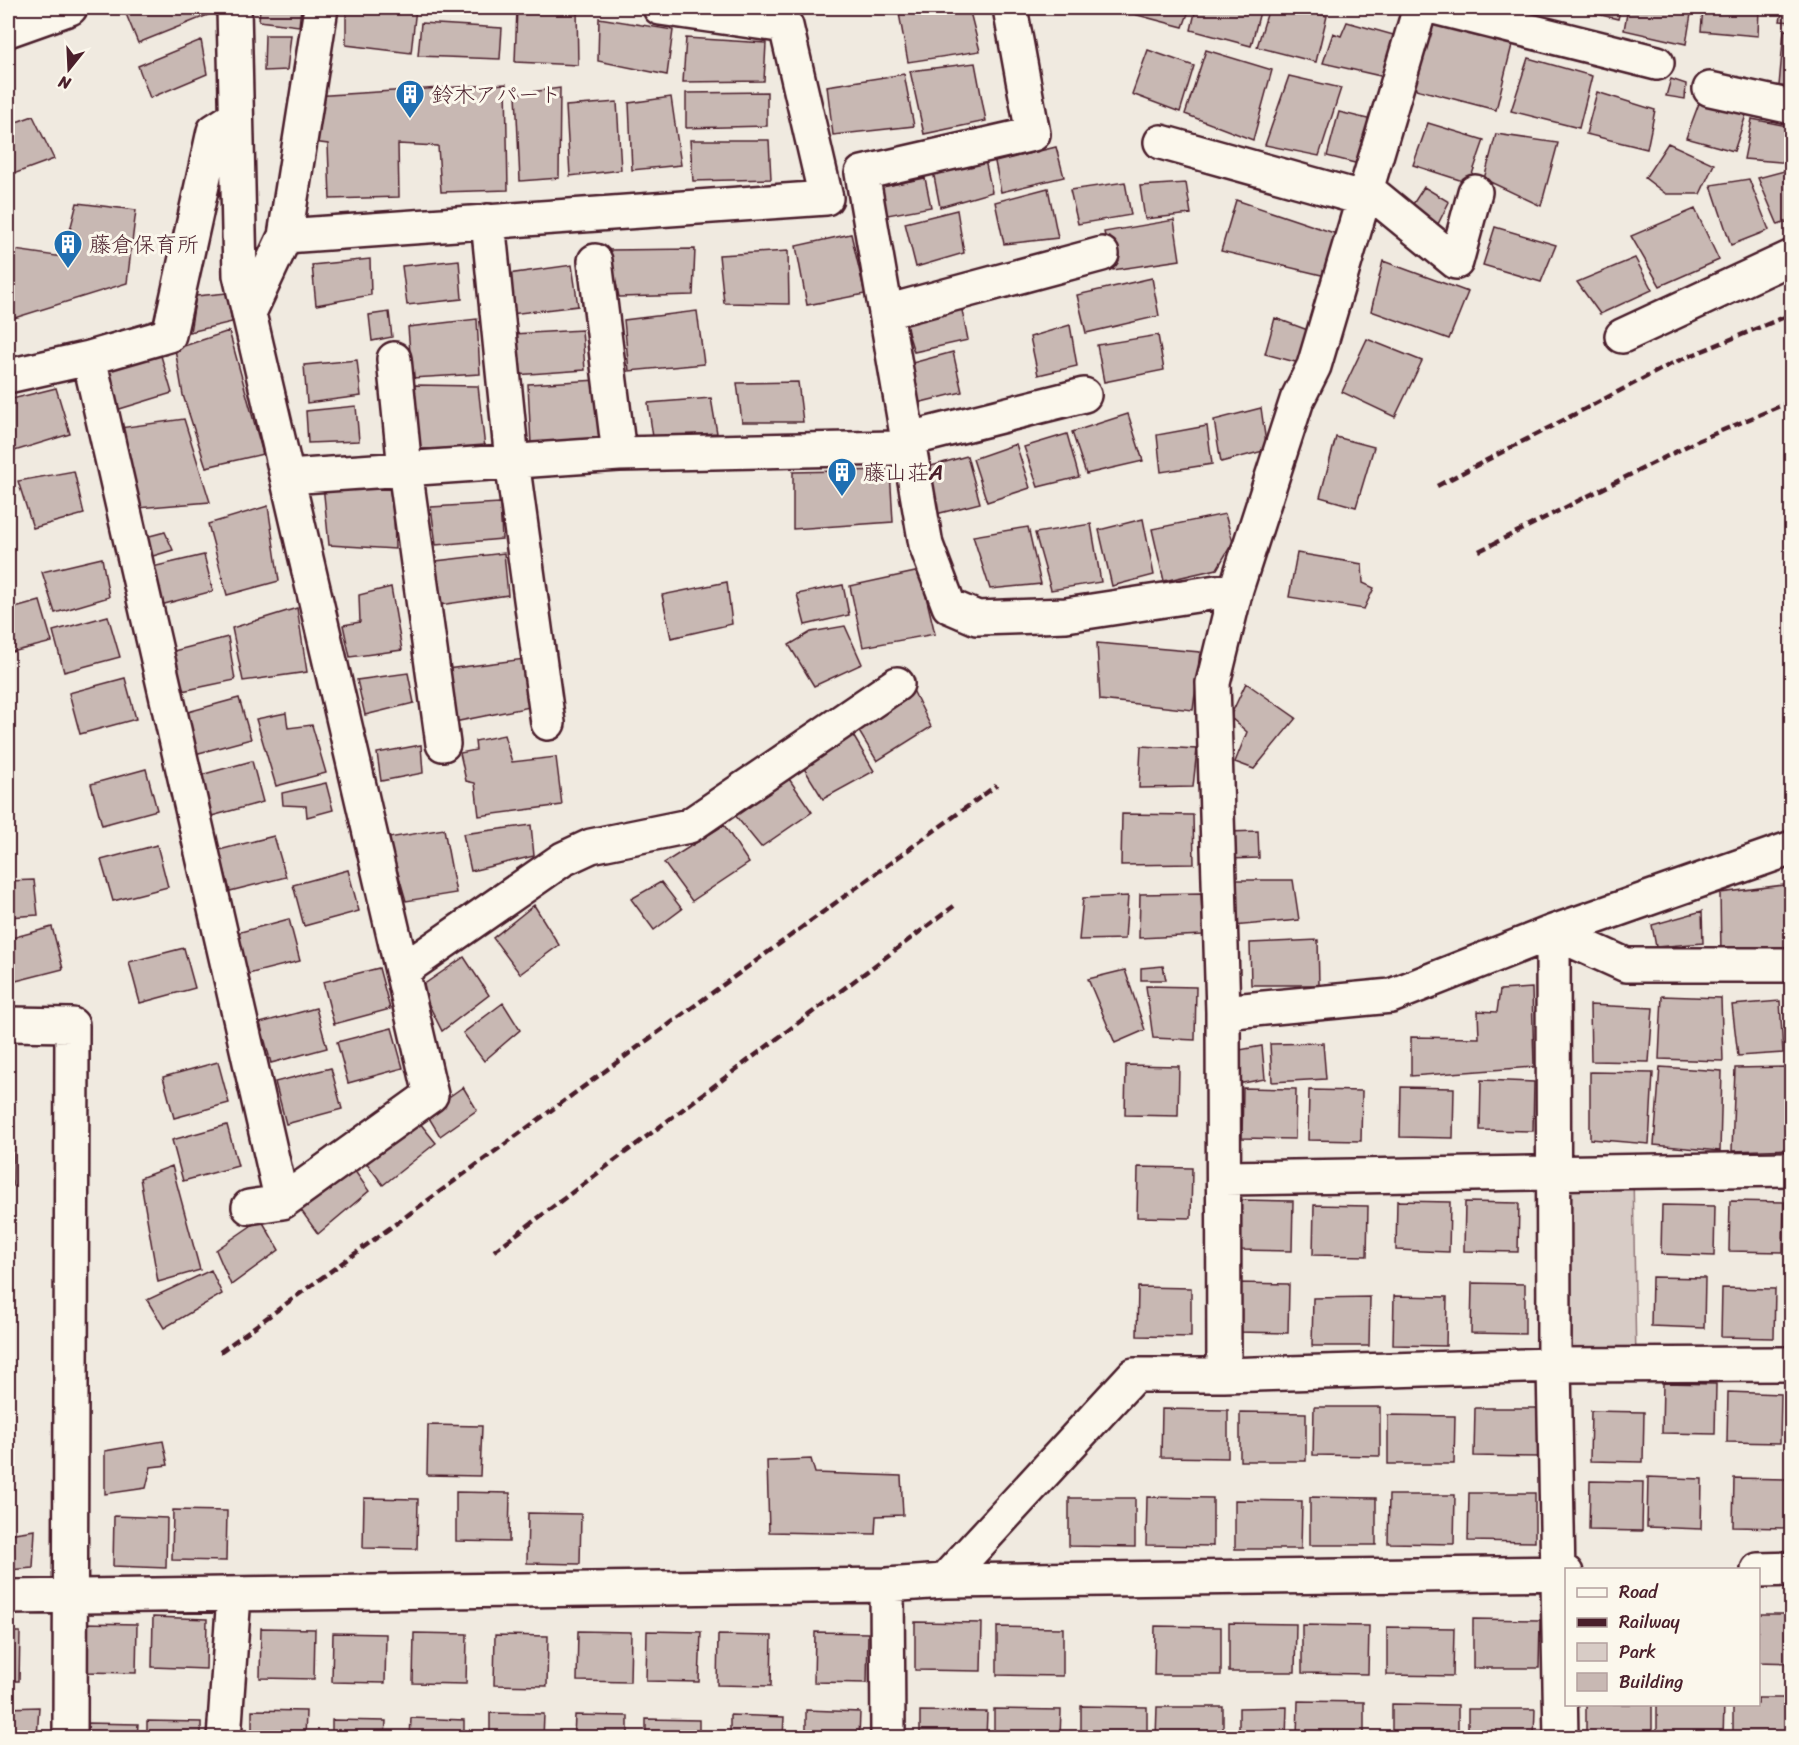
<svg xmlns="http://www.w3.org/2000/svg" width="1799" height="1745" font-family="Sriracha,'Klee One',sans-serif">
	<rect width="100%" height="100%" fill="#f0eae0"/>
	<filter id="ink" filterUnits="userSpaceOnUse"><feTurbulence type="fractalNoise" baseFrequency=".0167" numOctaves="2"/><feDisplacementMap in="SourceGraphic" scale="12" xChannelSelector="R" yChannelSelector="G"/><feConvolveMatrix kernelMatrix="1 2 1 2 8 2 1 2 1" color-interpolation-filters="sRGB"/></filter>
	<g filter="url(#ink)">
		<path fill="#d8ccc6" stroke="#917678" stroke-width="1.5" d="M1633 1170 1636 1365H1554L1553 1172Z"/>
		<path fill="#c8b8b3" stroke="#4a1f2b" stroke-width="1.5" d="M127 8H213V13L138 43 124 9Z
			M260 8H301L299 26 259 21Z
			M346 8H416L411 53 346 45Z
			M517 8H577L578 65 515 62Z
			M806 8H832L807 11Z
			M898 8H969L980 51 908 62Z
			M1111 8H1190L1183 27Z
			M1196 8H1261L1251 46 1191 30Z
			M1269 8H1296L1327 16 1316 62 1257 47Z
			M1572 8H1621L1618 19Z
			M1628 8H1692L1686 44 1624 30Z
			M1703 8H1759L1758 36 1701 31Z
			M1783 8H1792V22L1780 21Z
			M599 18 673 30 667 75 598 61Z
			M1347 22 1397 36 1385 77 1323 63 1333 33 1341 36Z
			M1433 22 1512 45 1496 110 1412 88Z
			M421 23 502 28 500 59 418 56Z
			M1784 30 1792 31V87L1779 86Z
			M265 35H291L287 70 264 71Z
			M686 38 766 43 764 81 683 82Z
			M201 40 207 74 150 98 138 66Z
			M1148 50 1194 66 1180 112 1132 94Z
			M1206 50 1272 70 1253 140 1185 114Z
			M1528 58 1592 76 1579 128 1511 111Z
			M975 63 986 121 924 134 910 71Z
			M904 74 914 126 833 135 827 86Z
			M1289 76 1341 88 1319 156 1265 145Z
			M1671 79 1686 84 1685 99 1666 96Z
			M506 84 508 190 441 192 438 146 398 144 399 197 330 199 328 144 313 142V96Z
			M560 88 559 178 520 181 516 94Z
			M767 92V126L686 128V93Z
			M1597 92 1655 110 1647 149 1586 134Z
			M671 97 681 165 632 170 629 103Z
			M1701 98 1747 112 1734 151 1686 138Z
			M617 102 621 170 570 176 566 106Z
			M1339 112 1376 121 1363 165 1327 156Z
			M33 116 54 159 8 176V125Z
			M1752 119 1792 127V163L1744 159Z
			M1428 123 1484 140 1469 183 1413 165Z
			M1496 134 1558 143 1541 206 1484 179Z
			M690 140H769L771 179 693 181Z
			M1668 143 1714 164 1700 194H1666L1645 178Z
			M1056 147 1064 177 1001 192 995 162Z
			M985 160 992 192 940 207 933 171Z
			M1792 169V220L1778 225 1758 178Z
			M925 178 931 207 877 217 872 189Z
			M1749 179 1769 230 1731 245 1711 185Z
			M1125 182 1131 215 1078 224 1070 190Z
			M1186 183 1191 214 1145 219 1140 186Z
			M1424 187 1449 202 1438 224 1411 207Z
			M1048 188 1058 238 1004 244 995 202Z
			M1236 200 1340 235 1330 277 1221 251Z
			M77 203 136 210 127 283 8 320V249L63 257Z
			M1695 209 1719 260 1660 286 1631 236Z
			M957 210 964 253 916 267 905 223Z
			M1174 220 1180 260 1113 270 1104 232Z
			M1495 227 1556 245 1541 282 1483 265Z
			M851 234 865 294 807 305 796 246Z
			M695 249 693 295 619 297 609 250Z
			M788 251 789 304 724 303 719 255Z
			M1635 258 1652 290 1600 314 1577 282Z
			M370 259 371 295 316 305 312 265Z
			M459 260 462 299 407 305 402 266Z
			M1383 261 1468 292 1449 339 1371 311Z
			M572 265 578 306 511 314 508 274Z
			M1152 278 1159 316 1086 333 1077 295Z
			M227 293 232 322 190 332 196 296Z
			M960 300 968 340 914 352 903 317Z
			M697 311 704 364 629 371 624 320Z
			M389 312 392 337 372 341 369 315Z
			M1275 318 1316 333 1307 365 1265 354Z
			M477 319 480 374 412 378 408 327Z
			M1070 325 1077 366 1038 375 1030 337Z
			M582 330 585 370 515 375 513 334Z
			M229 331 263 454 206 467 183 395 175 349Z
			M1158 335 1164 370 1104 382 1097 345Z
			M1367 339 1422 361 1395 417 1342 392Z
			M159 349 172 393 113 411 97 363Z
			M953 352 962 392 917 403 905 365Z
			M357 360 361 396 307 403 304 365Z
			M598 380 604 442 531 445 528 384Z
			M798 382 803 422H742L737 383Z
			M414 385 478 386 485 448 416 449Z
			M56 388 70 434 8 453V400Z
			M711 398 717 433 653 437 648 403Z
			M356 406 359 441 308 443 306 411Z
			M1261 408 1267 450 1221 462 1214 420Z
			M1128 414 1143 461 1086 474 1072 432Z
			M184 419 210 502 137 508 105 430Z
			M1207 426 1212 464 1161 472 1157 435Z
			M1067 434 1079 477 1038 487 1024 447Z
			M1336 437 1374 447 1356 507 1320 497Z
			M1016 444 1030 488 987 502 973 459Z
			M967 456 980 503 936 514 924 468Z
			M890 470 893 522 793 529V472Z
			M74 471 84 514 33 528 18 481Z
			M388 481 394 511 395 549 329 545 323 485Z
			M500 503 502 539 436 545 431 507Z
			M268 506 279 581 227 595 208 524Z
			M1225 514 1233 542 1217 569 1164 581 1152 529Z
			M1143 519 1154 575 1112 586 1099 530Z
			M1091 524 1101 582 1051 590 1035 533Z
			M1028 527 1041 584 990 589 973 536Z
			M165 532 173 550 143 559 138 539Z
			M504 553 508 595 440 605 436 561Z
			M1297 553 1362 564 1363 583 1374 588 1364 609 1289 597Z
			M204 555 213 591 157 606 148 568Z
			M102 558 109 597 55 613 42 572Z
			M920 571 935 634 863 647 850 586Z
			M727 582 732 624 671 638 662 595Z
			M843 585 849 615 805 625 797 594Z
			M391 587 402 650 350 657 343 625 360 622 359 595Z
			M40 601 52 642 8 653V610Z
			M297 608 307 672 243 681 232 628Z
			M108 616 120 657 64 672 53 631Z
			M845 626 862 664 814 686 789 645 811 632Z
			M228 637 235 680 177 692 166 653Z
			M1097 643 1200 652 1193 710 1100 700Z
			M525 659 530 707 454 722 447 669Z
			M408 673 414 703 365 715 357 680Z
			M125 678 136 719 80 734 69 693Z
			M1246 683 1296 718 1254 769 1235 762 1247 732 1230 717Z
			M911 686 931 727 877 761 855 725Z
			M239 698 251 739 195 754 184 713Z
			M286 713 288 728 312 725 326 773 276 786 256 719Z
			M851 732 874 771 823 799 800 762Z
			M504 735 512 762 556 757 562 805 479 816 475 783 466 781 460 753 476 750 475 741Z
			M421 745 423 773 381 781 377 753Z
			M1141 746 1197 749 1193 787 1139 788Z
			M252 761 263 802 208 817 197 776Z
			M146 769 157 810 102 825 91 784Z
			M787 776 812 812 761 847 734 814Z
			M326 783 333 810 307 817 306 806 283 805 282 793Z
			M1122 814 1193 815 1194 864 1121 865Z
			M531 825 534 856 471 871 463 834Z
			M724 825 749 863 692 901 664 863Z
			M444 829 456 893 406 901 388 838Z
			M1258 831 1259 858 1229 859 1228 832Z
			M274 836 286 877 230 891 219 850Z
			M157 845 168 887 113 901 101 860Z
			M348 870 359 911 304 926 293 885Z
			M34 880 38 915 8 917V881Z
			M1229 880H1293L1299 920 1233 926Z
			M661 882 682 909 654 930 631 899Z
			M1792 884V949L1721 954 1720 893Z
			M1201 893 1203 935 1139 938 1140 894Z
			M1128 896 1125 939 1079 940 1083 898Z
			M534 905 559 945 520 974 493 938Z
			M1702 911 1703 943 1656 947 1652 925Z
			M289 919 300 961 244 975 233 934Z
			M52 927 63 969 8 983V939Z
			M1318 940 1319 985H1251L1250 943Z
			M184 948 195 988 140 1003 129 962Z
			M464 957 489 995 442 1031 420 987Z
			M1163 966 1166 980H1141V968Z
			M379 968 390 1009 334 1024 323 982Z
			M1125 970 1145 1030 1115 1043 1088 979Z
			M1146 986 1196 987 1195 1040 1153 1038Z
			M1532 988 1534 1067 1411 1076V1037L1479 1038 1478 1011 1497 1012 1500 990Z
			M1662 996 1721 998 1723 1061 1659 1059Z
			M1780 1001 1783 1053 1738 1056 1732 1005Z
			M503 1003 520 1030 484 1061 463 1033Z
			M1590 1005 1653 1008 1649 1062 1591 1061Z
			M316 1008 327 1048 271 1063 260 1023Z
			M392 1028 403 1068 348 1083 337 1042Z
			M1323 1043 1326 1079 1272 1082 1270 1044Z
			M1262 1046 1265 1079 1237 1084 1234 1051Z
			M218 1062 229 1103 174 1118 163 1077Z
			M1126 1065 1179 1066 1178 1116 1125 1115Z
			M1660 1067 1722 1071 1720 1151 1654 1145Z
			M1791 1067V1149L1732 1151 1735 1068Z
			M331 1068 342 1109 286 1124 275 1082Z
			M1590 1072 1653 1073 1649 1144 1590 1139Z
			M1481 1080 1534 1082 1533 1131 1480 1130Z
			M463 1087 477 1110 440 1136 426 1113Z
			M1401 1087 1454 1088 1453 1138 1400 1137Z
			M1243 1088 1296 1089 1295 1139 1242 1138Z
			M1309 1090 1362 1091 1361 1141 1308 1140Z
			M419 1122 436 1143 383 1185 363 1158Z
			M227 1125 238 1166 183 1181 172 1140Z
			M8 1136H14L13 1186H8Z
			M172 1166 200 1270 158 1282 140 1178Z
			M352 1167 369 1191 318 1234 298 1206Z
			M1138 1167 1192 1168 1191 1218 1137 1217Z
			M1240 1200 1293 1201 1292 1251 1239 1250Z
			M1397 1201 1450 1202 1449 1252 1396 1250Z
			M1730 1201 1784 1202 1783 1252 1729 1251Z
			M1465 1202 1519 1203 1518 1252 1464 1251Z
			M1314 1205 1368 1206 1367 1256 1313 1255Z
			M1662 1205 1715 1206 1714 1256 1661 1254Z
			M261 1219 279 1250 231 1285 216 1250Z
			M211 1270 222 1294 164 1328 147 1300Z
			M8 1275 10 1276 9 1326 8 1325Z
			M1652 1277 1705 1278 1704 1328 1651 1326Z
			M1236 1283 1289 1284 1288 1333 1235 1332Z
			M1472 1283 1525 1284V1334L1471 1333Z
			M1138 1287 1191 1288V1337L1137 1336Z
			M1722 1288 1775 1289 1774 1338 1721 1337Z
			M1394 1296 1447 1297 1446 1346 1393 1345Z
			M1370 1297 1369 1346H1312L1313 1298Z
			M1663 1383 1716 1384 1715 1434 1662 1433Z
			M1728 1392 1781 1394 1780 1443 1727 1442Z
			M1314 1407H1380V1456L1313 1455Z
			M1475 1408H1541V1457L1474 1456Z
			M1162 1409 1228 1410V1458L1161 1457Z
			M1591 1411 1644 1412 1643 1462 1590 1461Z
			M1240 1412 1306 1413V1461H1240Z
			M1388 1415 1455 1416 1454 1464H1388Z
			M428 1425 482 1426 480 1476 427 1475Z
			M8 1435 11 1436 10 1485H8Z
			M163 1441 168 1465 151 1467 146 1488 105 1494V1451Z
			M811 1459 815 1473 901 1476 903 1515 876 1516 875 1534 769 1532 767 1461Z
			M1648 1477 1702 1479 1701 1529 1647 1527Z
			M1734 1478 1787 1479 1786 1528 1733 1527Z
			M1590 1481 1643 1482 1642 1531 1589 1530Z
			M456 1492 510 1493 509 1542 456 1541Z
			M1469 1493H1535V1542L1468 1541Z
			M1389 1495H1455L1454 1544 1388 1543Z
			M1147 1497 1213 1498V1546L1146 1545Z
			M1310 1497 1376 1498V1545H1310Z
			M364 1498 418 1499 417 1549 363 1548Z
			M1069 1498H1135V1547L1069 1546Z
			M1235 1500 1302 1501 1301 1549H1235Z
			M173 1510 227 1511 226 1561 172 1560Z
			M528 1513 581 1514 580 1564 527 1563Z
			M114 1516 167 1518 166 1568 113 1566Z
			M35 1530 33 1568 8 1570V1534Z
			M1758 1614H1792V1663L1758 1662Z
			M153 1617 207 1619 206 1669 152 1667Z
			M1473 1619 1540 1620 1539 1668H1473Z
			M915 1622 982 1623 981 1671 915 1670Z
			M84 1623 137 1624 136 1673 83 1672Z
			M1229 1623 1296 1624 1295 1672H1229Z
			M1302 1625 1369 1626 1368 1674 1302 1673Z
			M1155 1626 1221 1627V1675H1154Z
			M997 1627 1063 1628V1676L997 1675Z
			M1387 1627 1454 1628 1453 1676 1387 1675Z
			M261 1628 315 1629 314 1679 260 1678Z
			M578 1631 631 1632 630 1682 577 1681Z
			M647 1631 701 1632 699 1682 646 1681Z
			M8 1632H20L19 1681H8Z
			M815 1632 868 1633 867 1683 814 1682Z
			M333 1633 386 1634 385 1683 332 1682Z
			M414 1633 467 1634 466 1684 413 1683Z
			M495 1635 548 1636 547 1686 494 1685Z
			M718 1635 772 1636 771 1686 717 1685Z
			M1758 1698H1792V1738H1733V1704H1758Z
			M1298 1701 1364 1702V1738H1297Z
			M1392 1704 1458 1705V1738H1392Z
			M1586 1704H1652V1738H1586Z
			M1657 1704H1724L1723 1738H1657Z
			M1081 1706 1147 1707V1738H1081Z
			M39 1707 37 1738H8V1708Z
			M1157 1707H1223V1738H1156Z
			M1287 1707 1286 1738H1239V1708Z
			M994 1709 1061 1710 1060 1738H994Z
			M1468 1709H1535L1534 1738H1468Z
			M252 1710 306 1711 305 1738H252Z
			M806 1710 860 1712 859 1738H806Z
			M920 1711 987 1712 986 1738H920Z
			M490 1713 544 1714 543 1738H490Z
			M575 1715 628 1716V1738H574Z
			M730 1715 784 1717 783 1738H730Z
			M411 1718 464 1720V1738H410Z
			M646 1719 699 1720V1738H646Z
			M332 1720 386 1721 385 1738H332Z
			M147 1721 201 1722V1738H147Z
			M85 1723 138 1724 137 1738H84Z"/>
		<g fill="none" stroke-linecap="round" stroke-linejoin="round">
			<g stroke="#4a1f2b" stroke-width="38">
				<path id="street" d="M234 8 240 275 431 1095 282 1202 249 1207
					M1010 8 1033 134 862 173 926 545 949 606 977 618 1066 615 1236 589
					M1438 8 1657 63
					M8 30 70 8
					M1710 89 1792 107
					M1161 142 1365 199
					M1368 190 1456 262 1475 192
					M488 221 512 461 548 723
					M285 236 826 198 786 26 660 8
					M595 261 619 454
					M886 312 1102 254
					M249 313 285 236 321 8
					M1622 336 1792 257
					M89 358 169 335 214 131 236 117
					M394 359 405 469 443 744
					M8 376 89 358 282 1202
					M288 477 619 454 895 448 909 439 1084 395
					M402 971 563 859 591 846 689 826 897 684
					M1223 1012 1391 996 1553 932 1792 848
					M8 1024 72 1025 70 1738
					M1224 1178 1792 1169
					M1224 1375 1554 1365 1792 1364
					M1758 1570 1792 1569
					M944 1581 1134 1375H1224L1223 1012 1213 683 1236 589 1297 400 1314 366 1420 8
					M887 1585 888 1738
					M8 1597 887 1585 944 1581 1566 1573
					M224 1738 234 1595
					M1561 1738 1554 1365 1553 932 1626 965H1792"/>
			</g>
			<use href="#street" stroke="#fbf7ec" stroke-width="33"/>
			<path stroke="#4a1f2b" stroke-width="4.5" stroke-dasharray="9 4.5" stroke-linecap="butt" d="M1437 486 1673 363 1792 314
				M1479 551 1697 441 1792 401
				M494 1251 954 906
				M220 1352 997 785"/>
		</g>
	</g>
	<defs>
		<g id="building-pin" transform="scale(1.5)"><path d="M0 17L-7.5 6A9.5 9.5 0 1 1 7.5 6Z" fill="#1f6fb2" stroke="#fbf7ec"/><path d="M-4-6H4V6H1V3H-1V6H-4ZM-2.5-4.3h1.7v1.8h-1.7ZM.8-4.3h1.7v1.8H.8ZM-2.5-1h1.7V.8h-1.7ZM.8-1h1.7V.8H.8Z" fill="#fff"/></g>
	</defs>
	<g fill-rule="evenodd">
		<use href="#building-pin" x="410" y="94"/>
		<use href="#building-pin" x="68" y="244"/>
		<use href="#building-pin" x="842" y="472"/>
	</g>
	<g text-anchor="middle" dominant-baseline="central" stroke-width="6" stroke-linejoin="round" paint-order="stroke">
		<g font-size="22" fill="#4a1f2b" stroke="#fbf7ec" text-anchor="start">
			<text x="431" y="94">鈴木アパート</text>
			<text x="89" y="244">藤倉保育所</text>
			<text x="863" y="472">藤山荘A</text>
		</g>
	</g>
	<rect width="1799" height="1745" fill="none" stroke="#fbf7ec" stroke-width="30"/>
	<rect x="15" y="15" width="1769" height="1715" fill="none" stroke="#4a1f2b" stroke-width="2" filter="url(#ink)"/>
	<rect x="1565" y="1568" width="195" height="138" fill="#fbf7ec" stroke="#b4a19f" stroke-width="1.5"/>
	<rect x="1577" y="1588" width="30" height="9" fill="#fbf7ec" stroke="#b4a19f" stroke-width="1.5"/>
	<text x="1619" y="1598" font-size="18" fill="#4a1f2b">Road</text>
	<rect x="1577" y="1618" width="30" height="9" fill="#4a1f2b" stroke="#b4a19f" stroke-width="1.5"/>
	<text x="1619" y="1628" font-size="18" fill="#4a1f2b">Railway</text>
	<rect x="1577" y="1643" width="30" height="18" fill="#d8ccc6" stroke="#b4a19f" stroke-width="1.5"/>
	<text x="1619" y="1658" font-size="18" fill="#4a1f2b">Park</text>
	<rect x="1577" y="1673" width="30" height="18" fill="#c8b8b3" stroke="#b4a19f" stroke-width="1.5"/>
	<text x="1619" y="1688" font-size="18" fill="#4a1f2b">Building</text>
	<g transform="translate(69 69) rotate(198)" stroke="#fbf7ec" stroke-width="4.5" paint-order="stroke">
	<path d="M0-4.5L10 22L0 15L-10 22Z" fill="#4a1f2b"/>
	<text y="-9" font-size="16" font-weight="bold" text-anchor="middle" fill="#4a1f2b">N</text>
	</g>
</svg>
